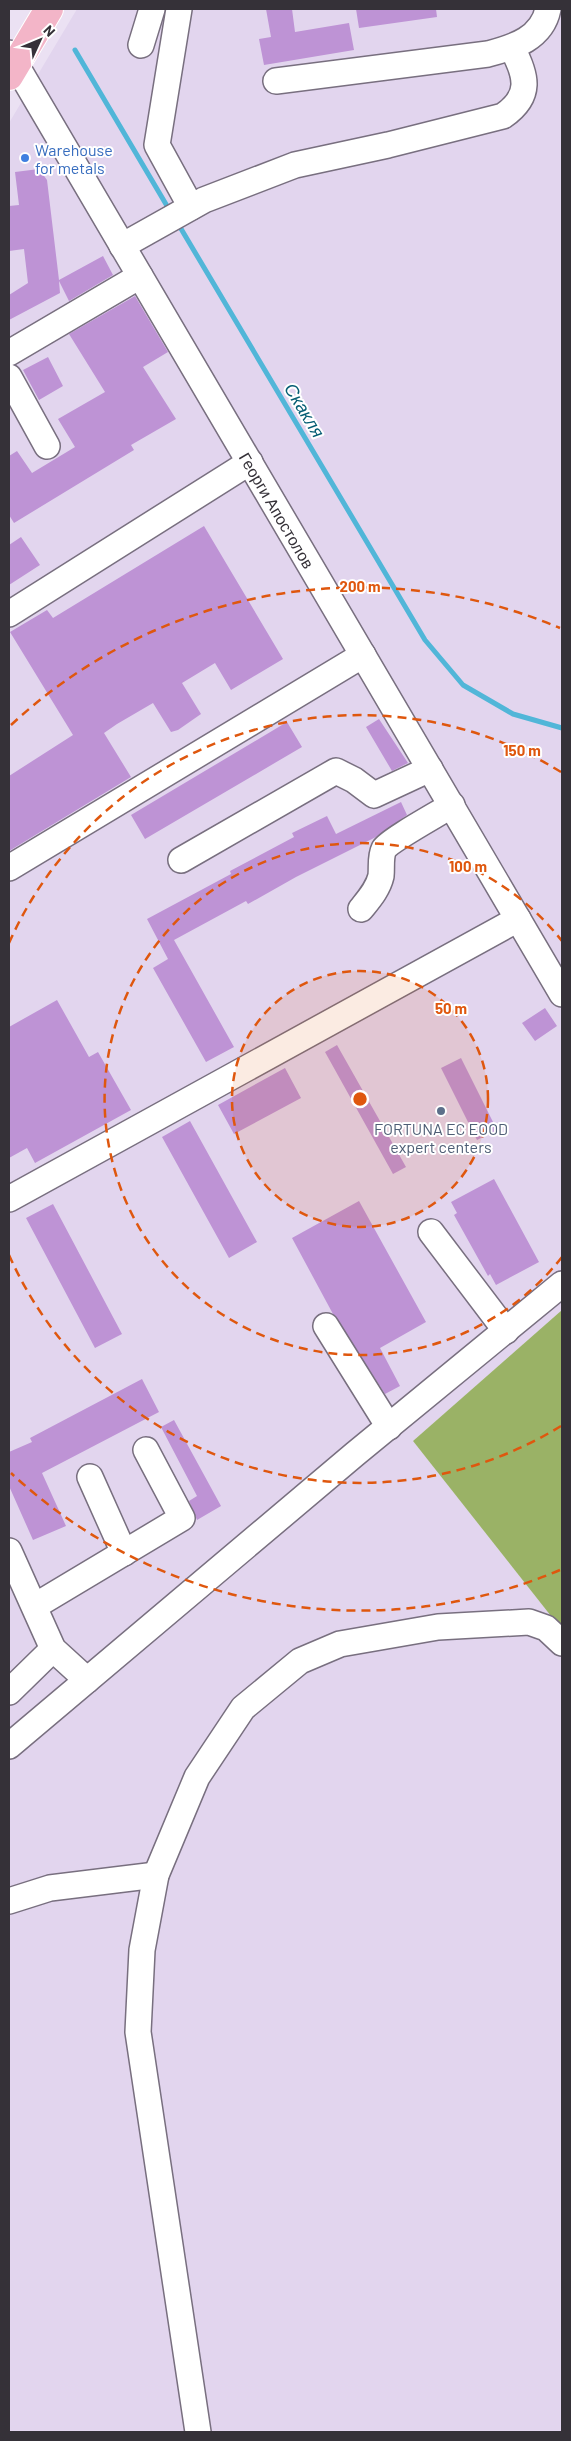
<svg xmlns="http://www.w3.org/2000/svg" width="571" height="2441" font-family="Barlow,sans-serif">
	<rect width="100%" height="100%" fill="#ebe1f3"/>
	<path fill="#e2d5ee" d="M77 9H562V1310L413 1441 562 1630V2432H9V123Z"/>
	<path fill="#9ab266" d="M562 1310V1630L413 1441Z"/>
	<g fill="none" stroke-linecap="round" stroke-linejoin="round">
		<path stroke="#51b6d8" stroke-width="5" d="M75 50 170 211
			M177 222 425 640 463 685 513 714 562 728"/>
	</g>
	<path fill="#be93d5" d="M266 9H292L295 32 349 23 354 50 264 65 259 39 271 37Z
		M356 9H436L437 17 359 28Z
		M39 169 47 180 59 280 103 256 113 275 69 301 59 281 60 293 9 320V295L28 283 24 249 9 251V206L19 205 15 172Z
		M135 296 168 352 143 367 176 419 131 445 134 450 14 523 9 515V456L17 451 32 473 75 447 58 419 105 392 69 334Z
		M48 357 63 386 39 400 23 370Z
		M204 526 283 659 231 690 215 663 182 683 201 714 178 730 171 732 153 703 117 724 104 733 131 777 9 851V776L73 735 10 632 47 610 53 618Z
		M21 537 40 565 9 585V545Z
		M379 719 408 763 392 771 366 727Z
		M287 722 302 747 145 839 131 815Z
		M401 802 407 815 376 837 296 877 248 904 246 901 174 940 234 1047 206 1062 153 968 168 959 147 919 231 874 230 871 294 837 292 833 327 816 336 834Z
		M57 1000 89 1057 98 1052 131 1110 35 1163 27 1148 9 1158V1027Z
		M545 1008 557 1026 535 1041 522 1023Z
		M337 1045 406 1167 393 1174 325 1052Z
		M461 1058 497 1130 477 1140 441 1068Z
		M285 1068 301 1098 234 1134 218 1105Z
		M190 1121 257 1242 229 1258 162 1137Z
		M494 1179 539 1262 496 1285 490 1274 488 1276 454 1215 457 1213 451 1202Z
		M359 1201 426 1322 380 1348 400 1386 385 1394 333 1314 292 1238Z
		M53 1204 122 1334 95 1348 26 1218Z
		M142 1379 159 1412 42 1473 66 1526 33 1540 9 1486V1452L32 1442 30 1438Z
		M174 1420 221 1506 197 1520 189 1501 197 1496 161 1427Z"/>
	<g fill="none" stroke-linecap="round" stroke-linejoin="round">
		<g stroke="#786f7f" stroke-width="28">
			<g id="minor">
				<path d="M179 9 157 145 191 207"/>
				<path d="M141 45 152 9"/>
				<path id="s1" d="M9 53 562 994"/>
				<path d="M276 81 488 54C515 47 542 38 548 9"/>
				<path d="M122 246 204 200 295 165 388 145 503 116C532 96 527 76 512 48"/>
				<path d="M9 353 140 276"/>
				<path d="M9 377 47 446"/>
				<path d="M9 614 250 462"/>
				<path d="M181 860 336 771 354 780 374 795 430 769"/>
				<path d="M9 868 363 655"/>
				<path d="M361 909C369 899 378 889 381 876 382 867 380 857 384 849 390 840 438 814 452 805"/>
				<path d="M9 1199 518 919"/>
				<path d="M431 1232 506 1331"/>
				<path d="M326 1326 389 1427"/>
				<path d="M90 1477 124 1553"/>
				<path d="M9 1551 53 1649 87 1680"/>
				<path d="M35 1606 182 1518 146 1450"/>
				<path d="M9 1692 53 1649"/>
				<path d="M9 1746 355 1454 562 1284"/>
				<path d="M9 1901 50 1888 156 1875"/>
				<path d="M198 2432 138 2032 142 1950 156 1875 197 1777 243 1708 300 1661 340 1644 438 1627 529 1622 546 1628 562 1643"/>
			</g>
		</g>
		<g stroke="#fff" stroke-width="30">
			<path id="major" d="M9 76 49 9"/>
		</g>
		<use href="#minor" stroke="#fff" stroke-width="25"/>
		<use href="#major" stroke="#f3b5c8" stroke-width="28"/>
	</g>
	<circle cx="360" cy="1099" r="128" fill="#df570e" fill-opacity=".12"/>
	<g fill="none" stroke="#df570e" stroke-width="2.5" stroke-dasharray="9 6">
		<circle cx="360" cy="1099" r="128"/>
		<path d="M562 1257A256 256 0 1 1 562 941"/>
		<path d="M561 1426A384 384 0 0 1 9 1255M9 943A384 384 0 0 1 561 772"/>
		<path d="M560 1570A512 512 0 0 1 11 1473M11 725A512 512 0 0 1 560 628"/>
	</g>
	<circle fill="#3f7fe0" stroke="#fff" stroke-width="2" cx="25" cy="158" r="5"/>
	<circle fill="#5c6f8a" stroke="#fff" stroke-width="2" cx="441" cy="1111" r="5"/>
	<g text-anchor="middle" dominant-baseline="central" stroke-width="4" stroke-linejoin="round" paint-order="stroke">
		<g font-size="16" fill="#366cbe" stroke="#fff" text-anchor="start">
			<text x="35" y="149">Warehouse<tspan x="35" dy="18">for metals</tspan></text>
		</g>
		<g font-size="16" fill="#353138" stroke="#fff">
			<text stroke="none"><textPath href="#s1" startOffset="530">Георги Апостолов</textPath></text>
		</g>
		<g font-size="16" fill="#4e5e75" stroke="#fff">
			<text x="441" y="1128">FORTUNA EC EOOD<tspan x="441" dy="18">expert centers</tspan></text>
		</g>
		<g font-size="18" font-style="italic" fill="#045c73" stroke="#fff">
			<text transform="translate(305 410) rotate(59)">Скакля</text>
		</g>
	</g>
	<circle cx="360" cy="1099" r="8" fill="#df570e" stroke="#fff" stroke-width="2.5"/>
	<g font-size="15" text-anchor="middle" font-weight="bold" fill="#df570e" stroke="#fff" stroke-width="4" stroke-linejoin="round" paint-order="stroke">
		<text x="360" y="592">200 m</text>
		<text x="522" y="756">150 m</text>
		<text x="468" y="872">100 m</text>
		<text x="451" y="1014">50 m</text>
	</g>
	<rect width="571" height="2441" fill="none" stroke="#353138" stroke-width="20"/>
	<g transform="translate(40 40) rotate(46)" stroke="#ffffff" stroke-width="4" paint-order="stroke">
	<path d="M0-4L9 19L0 12L-9 19Z" fill="#353138"/>
	<text y="-8" font-size="14" font-weight="bold" text-anchor="middle" fill="#353138">N</text>
	</g>
</svg>
